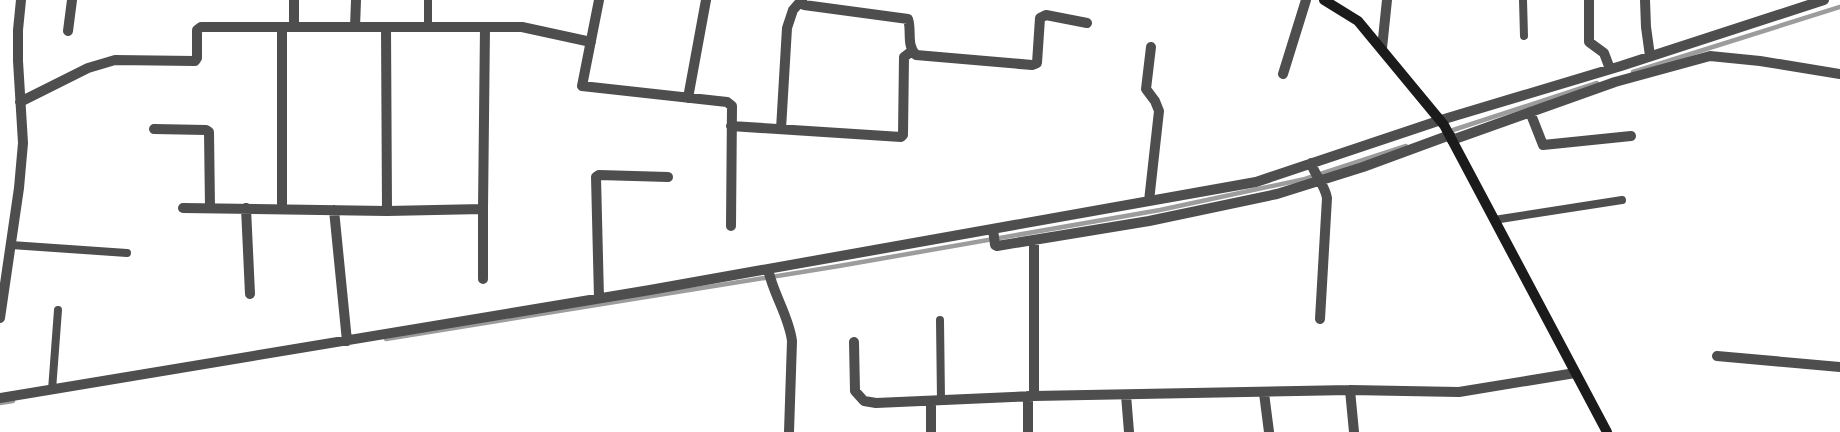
<svg xmlns="http://www.w3.org/2000/svg" width="1840" height="432" font-family="'Asap Condensed',sans-serif">
	<rect width="100%" height="100%" fill="#fff"/>
	<g fill="none" stroke-linecap="round" stroke-linejoin="round">
		<path stroke="#9c9c9c" stroke-width="4.5" d="M1633 72 1840 7
			M1447 132 1597 83
			M386 339 839 266 1160 210 1305 179 1406 146
			M0 403 13 401"/>
		<path stroke="#4e4e4e" stroke-width="8" d="M428 0V27
			M1523 0 1524 36
			M1494 220 1622 200
			M11 245 127 253
			M940 320 941 400
			M52 390 58 310"/>
		<path stroke="#4e4e4e" stroke-width="10" d="M599 0 582 86 727 102 732 106 731 226
			M801 0 804 5 908 19C912 31 906 45 916 55L1032 65 1037 63 1040 18 1046 15 1087 23
			M1589 0V42L1604 53 1610 69
			M1645 0 1646 27 1650 56
			M282 27V209
			M294 27V0
			M355 27 356 0
			M386 27 387 211
			M68 31 72 0
			M1382 48 1387 0
			M1283 74 1306 0
			M688 98 706 0
			M20 102 88 68 115 60 195 61 197 58V30L201 27H522L591 42
			M1530 112 1543 145 1631 136
			M731 126 901 137 903 135 904 57 912 51
			M154 129 206 130 209 132 210 208
			M781 129 787 28 793 10 801 1
			M1452 140 1615 82 1710 56 1760 61 1840 74
			M1311 163C1315 176 1325 185 1327 198L1320 319
			M1149 201 1159 111 1155 101 1146 89 1151 47
			M183 208 387 211 483 209 485 27
			M246 208 250 294
			M483 209V279
			M334 210 347 341
			M993 229 995 245 997 246 1149 221 1277 194 1363 167 1450 135
			M768 269C773 294 789 316 792 341L789 432
			M599 298 596 177 599 175 668 177
			M0 318 19 188 23 143 18 61V30L21 0
			M854 342 855 391 864 401 876 403 1034 396 1350 390 1459 392 1575 373
			M1717 356 1840 367
			M1350 390 1354 432
			M1264 393 1269 432
			M1126 395 1129 432
			M1028 396V432
			M1034 396V240
			M0 398 650 290 1256 182 1441 120 1621 66 1824 0
			M931 432V401"/>
		<path stroke="#1b1b1b" stroke-width="10" d="M1324 0 1358 21 1444 125 1607 432"/>
	</g>
</svg>
